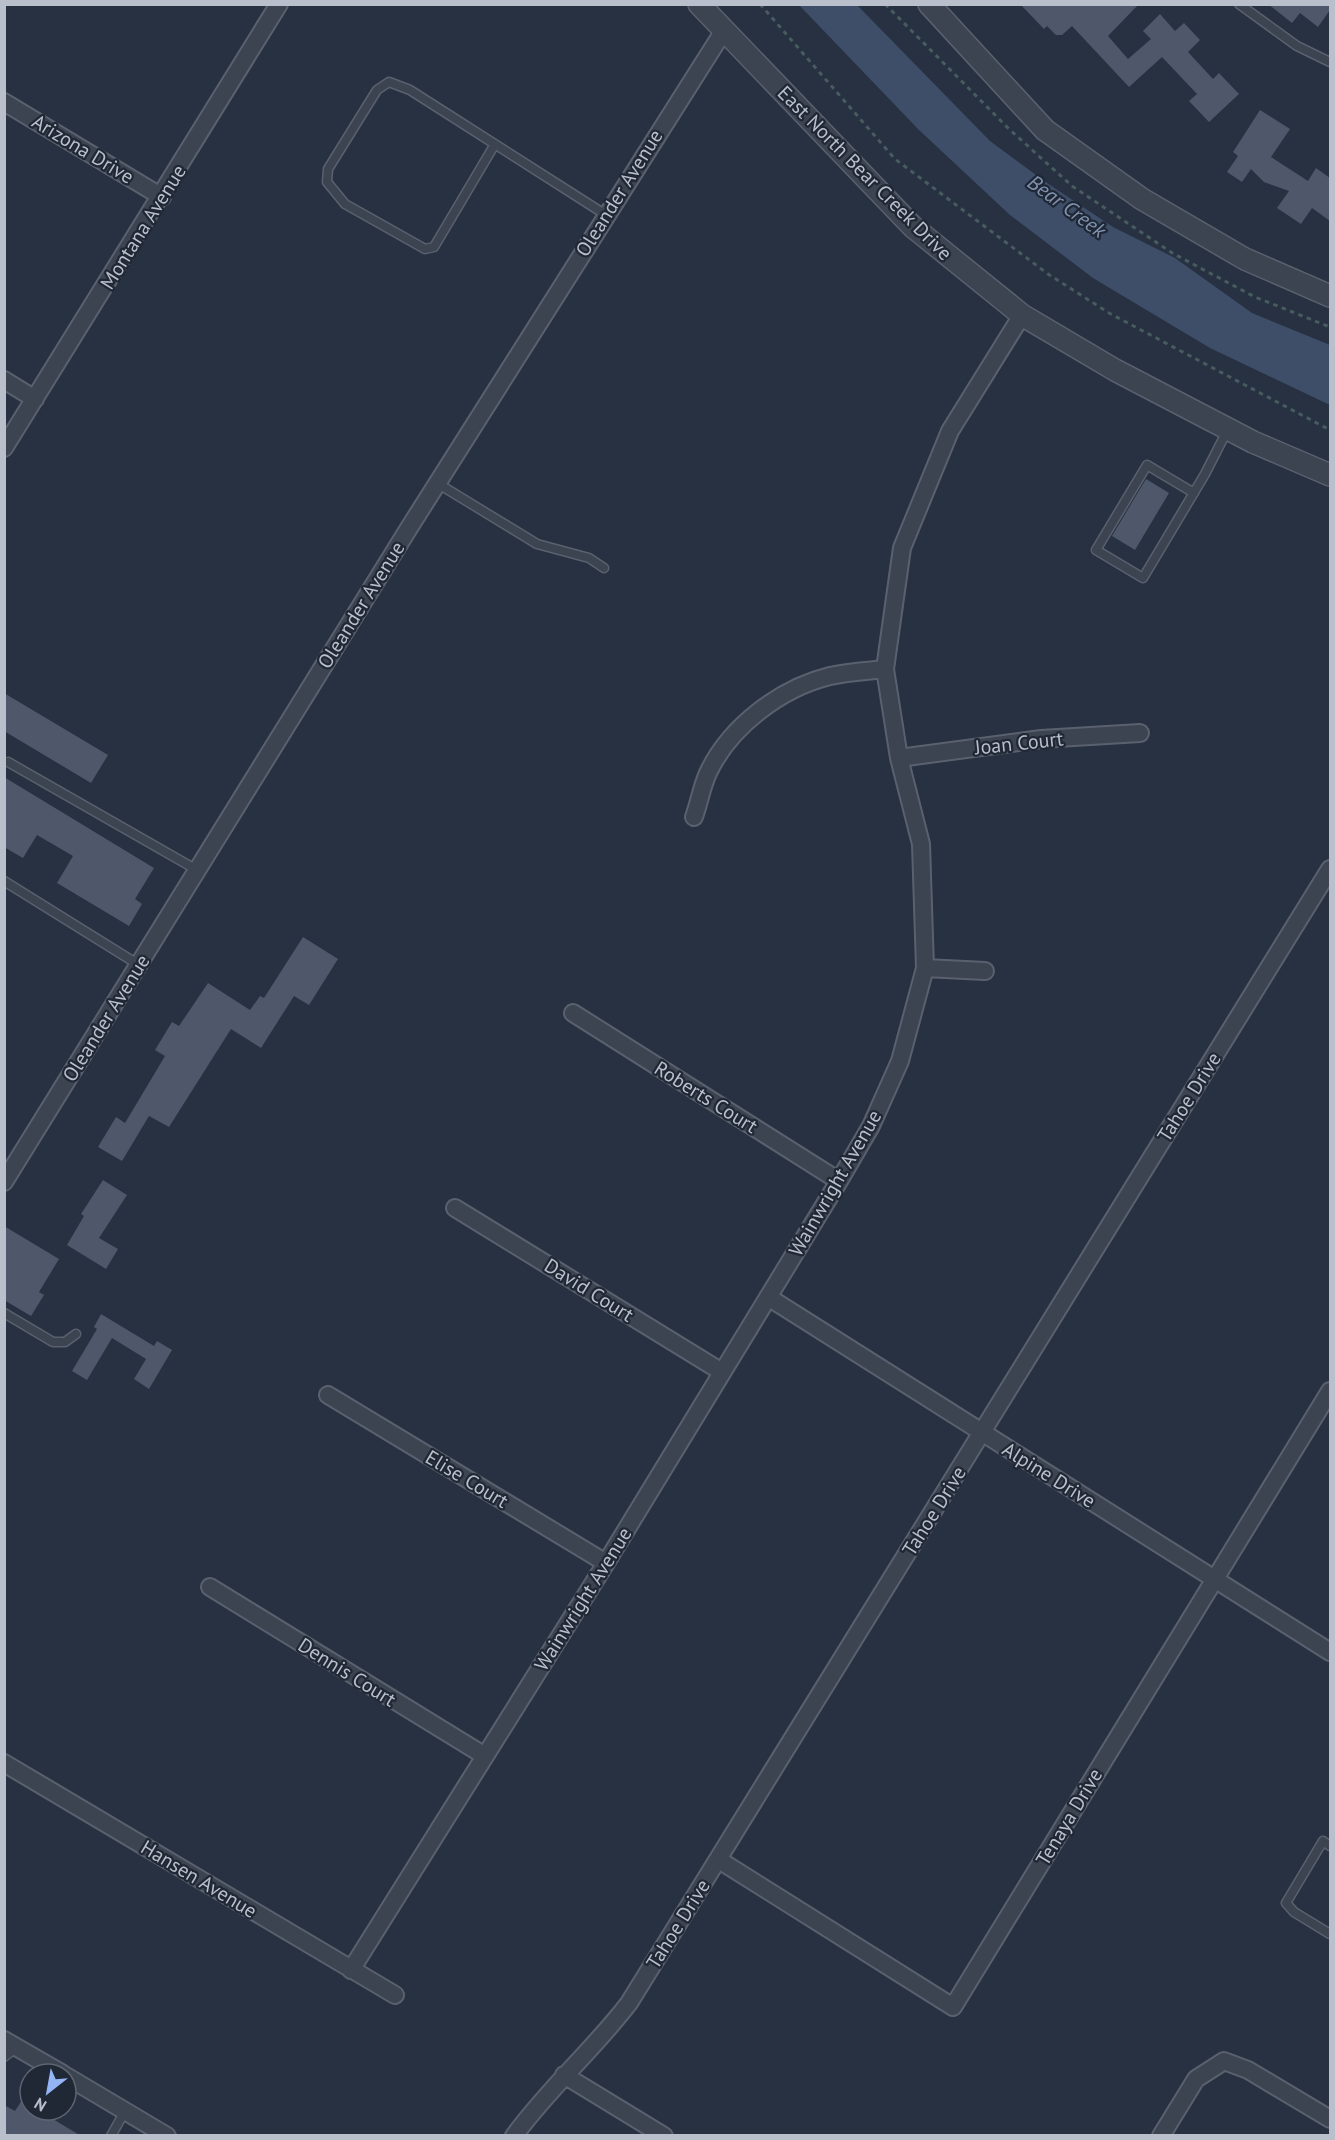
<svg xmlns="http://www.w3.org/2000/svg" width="1335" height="2140" font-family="'PT Sans',sans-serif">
	<rect width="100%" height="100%" fill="#273141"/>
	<path fill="#3e4e69" d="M799 5H857L990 141 1047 183 1113 227 1175 258 1252 313 1330 345V405L1210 348 1093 278 1010 215 918 129Z"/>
	<path fill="#4e586a" d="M1020 4H1139L1108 36 1128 59 1151 39 1143 31 1160 14 1175 31 1184 23 1200 40 1188 52 1213 79 1219 73 1239 94 1209 122 1189 101 1197 94 1162 57 1129 87 1072 26 1062 35H1056L1047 26 1044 29Z
		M1268 4H1330V10L1318 27 1300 13 1292 23Z
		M1260 110 1290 129 1271 157 1308 181 1316 168 1330 178V221L1312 208 1301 224 1277 208 1289 191 1264 182 1251 169 1242 182 1227 172 1238 156 1233 152Z
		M1146 479 1169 493 1135 550 1112 536Z
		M4 693 108 755 91 783 4 731Z
		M4 777 154 868 135 899 142 904 129 926 57 883 73 856 37 835 23 858 4 847Z
		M303 937 338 959 309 1005 294 996 261 1048 231 1029 169 1127 149 1116 122 1161 98 1147 116 1117 125 1123 165 1056 155 1050 172 1022 179 1026 208 983 250 1010 260 996 264 998Z
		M103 1180 127 1195 99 1238 118 1249 106 1269 67 1245 84 1216 81 1214Z
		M4 1226 59 1259 39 1292 44 1295 31 1316 4 1300Z
		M101 1314 154 1346 157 1341 172 1350 149 1389 134 1379 146 1359 112 1338 87 1380 72 1371 97 1329 94 1327Z
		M22 2100 30 2105V2110H38L81 2136H4V2105L15 2111Z"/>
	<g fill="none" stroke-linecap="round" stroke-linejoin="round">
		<g stroke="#5a616e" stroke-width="11">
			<path id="service" d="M1239 4 1297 46 1330 62
				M495 144 434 247 425 249 345 204 327 182 328 169 377 90 389 82 410 90 606 215
				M437 483 537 544 589 558 604 568
				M1194 493 1147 465 1096 550 1143 578 1205 474 1228 429
				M8 762 197 870
				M4 881 139 965
				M4 1313 53 1342H65L76 1334
				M1330 1846 1323 1841 1286 1903 1294 1912 1330 1934
				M4 2057 17 2047
				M111 2136 125 2111"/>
		</g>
		<g stroke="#5a616e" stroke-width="20">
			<path id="minor" d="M4 102 162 197
				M4 380 35 399
				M4 448 279 4
				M899 758 1041 739 1140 733
				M694 817C699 803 702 786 708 773 730 726 781 688 830 676 848 672 867 671 885 669
				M925 968 985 971
				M573 1013 839 1181
				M4 1182 409 528 723 32
				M455 1208 722 1372
				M768 1297 1330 1652
				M328 1395 606 1563
				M210 1587 485 1756
				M4 1763 395 1995
				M719 1860 953 2007 1330 1391
				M351 1970 606 1563 839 1181 871 1126 900 1061 925 968 921 844 899 758 885 669 902 548 950 431 1022 315
				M4 2040 63 2074
				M564 2075 664 2136
				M66 2076 167 2136
				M514 2136C549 2088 593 2050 629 2003L1330 869
				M1161 2136 1196 2079 1224 2061 1248 2070 1330 2119"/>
		</g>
		<g stroke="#5a616e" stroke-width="24">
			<path id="tertiary" d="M699 4 913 227 1022 315 1115 370 1253 442 1330 475
				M929 4 1045 130 1142 199 1245 259 1330 296"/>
		</g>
		<path stroke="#485b5f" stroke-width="3" stroke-dasharray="4.5 4.5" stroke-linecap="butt" d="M760 4 895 159 1048 274 1109 313 1330 430
			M885 4 1009 129 1072 186 1174 254 1255 297 1330 327"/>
		<use href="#service" stroke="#3c4351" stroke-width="8"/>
		<use href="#minor" stroke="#3c4351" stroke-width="16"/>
		<use href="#tertiary" stroke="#3c4351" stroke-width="21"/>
	</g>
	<g text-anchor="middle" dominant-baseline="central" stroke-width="4.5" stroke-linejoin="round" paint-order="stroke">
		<g font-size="20" fill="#b9bfcb" stroke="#202836">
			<text transform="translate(83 149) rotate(31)">Arizona Drive</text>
			<text transform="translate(865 173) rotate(45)">East North Bear Creek Drive</text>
			<text transform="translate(619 193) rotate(-58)">Oleander Avenue</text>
			<text transform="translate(143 227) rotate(-58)">Montana Avenue</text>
			<text transform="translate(361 605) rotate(-58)">Oleander Avenue</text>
			<text transform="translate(1019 743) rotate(-6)">Joan Court</text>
			<text transform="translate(106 1018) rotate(-58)">Oleander Avenue</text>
			<text transform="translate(706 1097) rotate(32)">Roberts Court</text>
			<text transform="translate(1189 1097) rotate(-58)">Tahoe Drive</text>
			<text transform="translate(835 1183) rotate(-60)">Wainwright Avenue</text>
			<text transform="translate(589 1290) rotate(32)">David Court</text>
			<text transform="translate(1049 1475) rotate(32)">Alpine Drive</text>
			<text transform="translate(467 1479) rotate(31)">Elise Court</text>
			<text transform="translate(934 1511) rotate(-58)">Tahoe Drive</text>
			<text transform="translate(583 1599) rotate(-58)">Wainwright Avenue</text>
			<text transform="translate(347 1672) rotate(32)">Dennis Court</text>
			<text transform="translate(1069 1817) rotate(-59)">Tenaya Drive</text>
			<text transform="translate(199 1879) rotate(31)">Hansen Avenue</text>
			<text transform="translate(678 1924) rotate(-58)">Tahoe Drive</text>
		</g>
		<g font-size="21" font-style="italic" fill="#8193b1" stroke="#202836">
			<text transform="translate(1067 206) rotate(36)">Bear Creek</text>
		</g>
	</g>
	<rect width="1335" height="2140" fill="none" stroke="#b9bfcb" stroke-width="12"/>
	<g transform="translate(48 2092) rotate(211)"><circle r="28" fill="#202836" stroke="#5d6472" stroke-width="1.5"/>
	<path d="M0-4.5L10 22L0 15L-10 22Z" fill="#94b4f5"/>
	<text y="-9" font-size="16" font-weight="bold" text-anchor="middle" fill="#b9bfcb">N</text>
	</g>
</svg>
